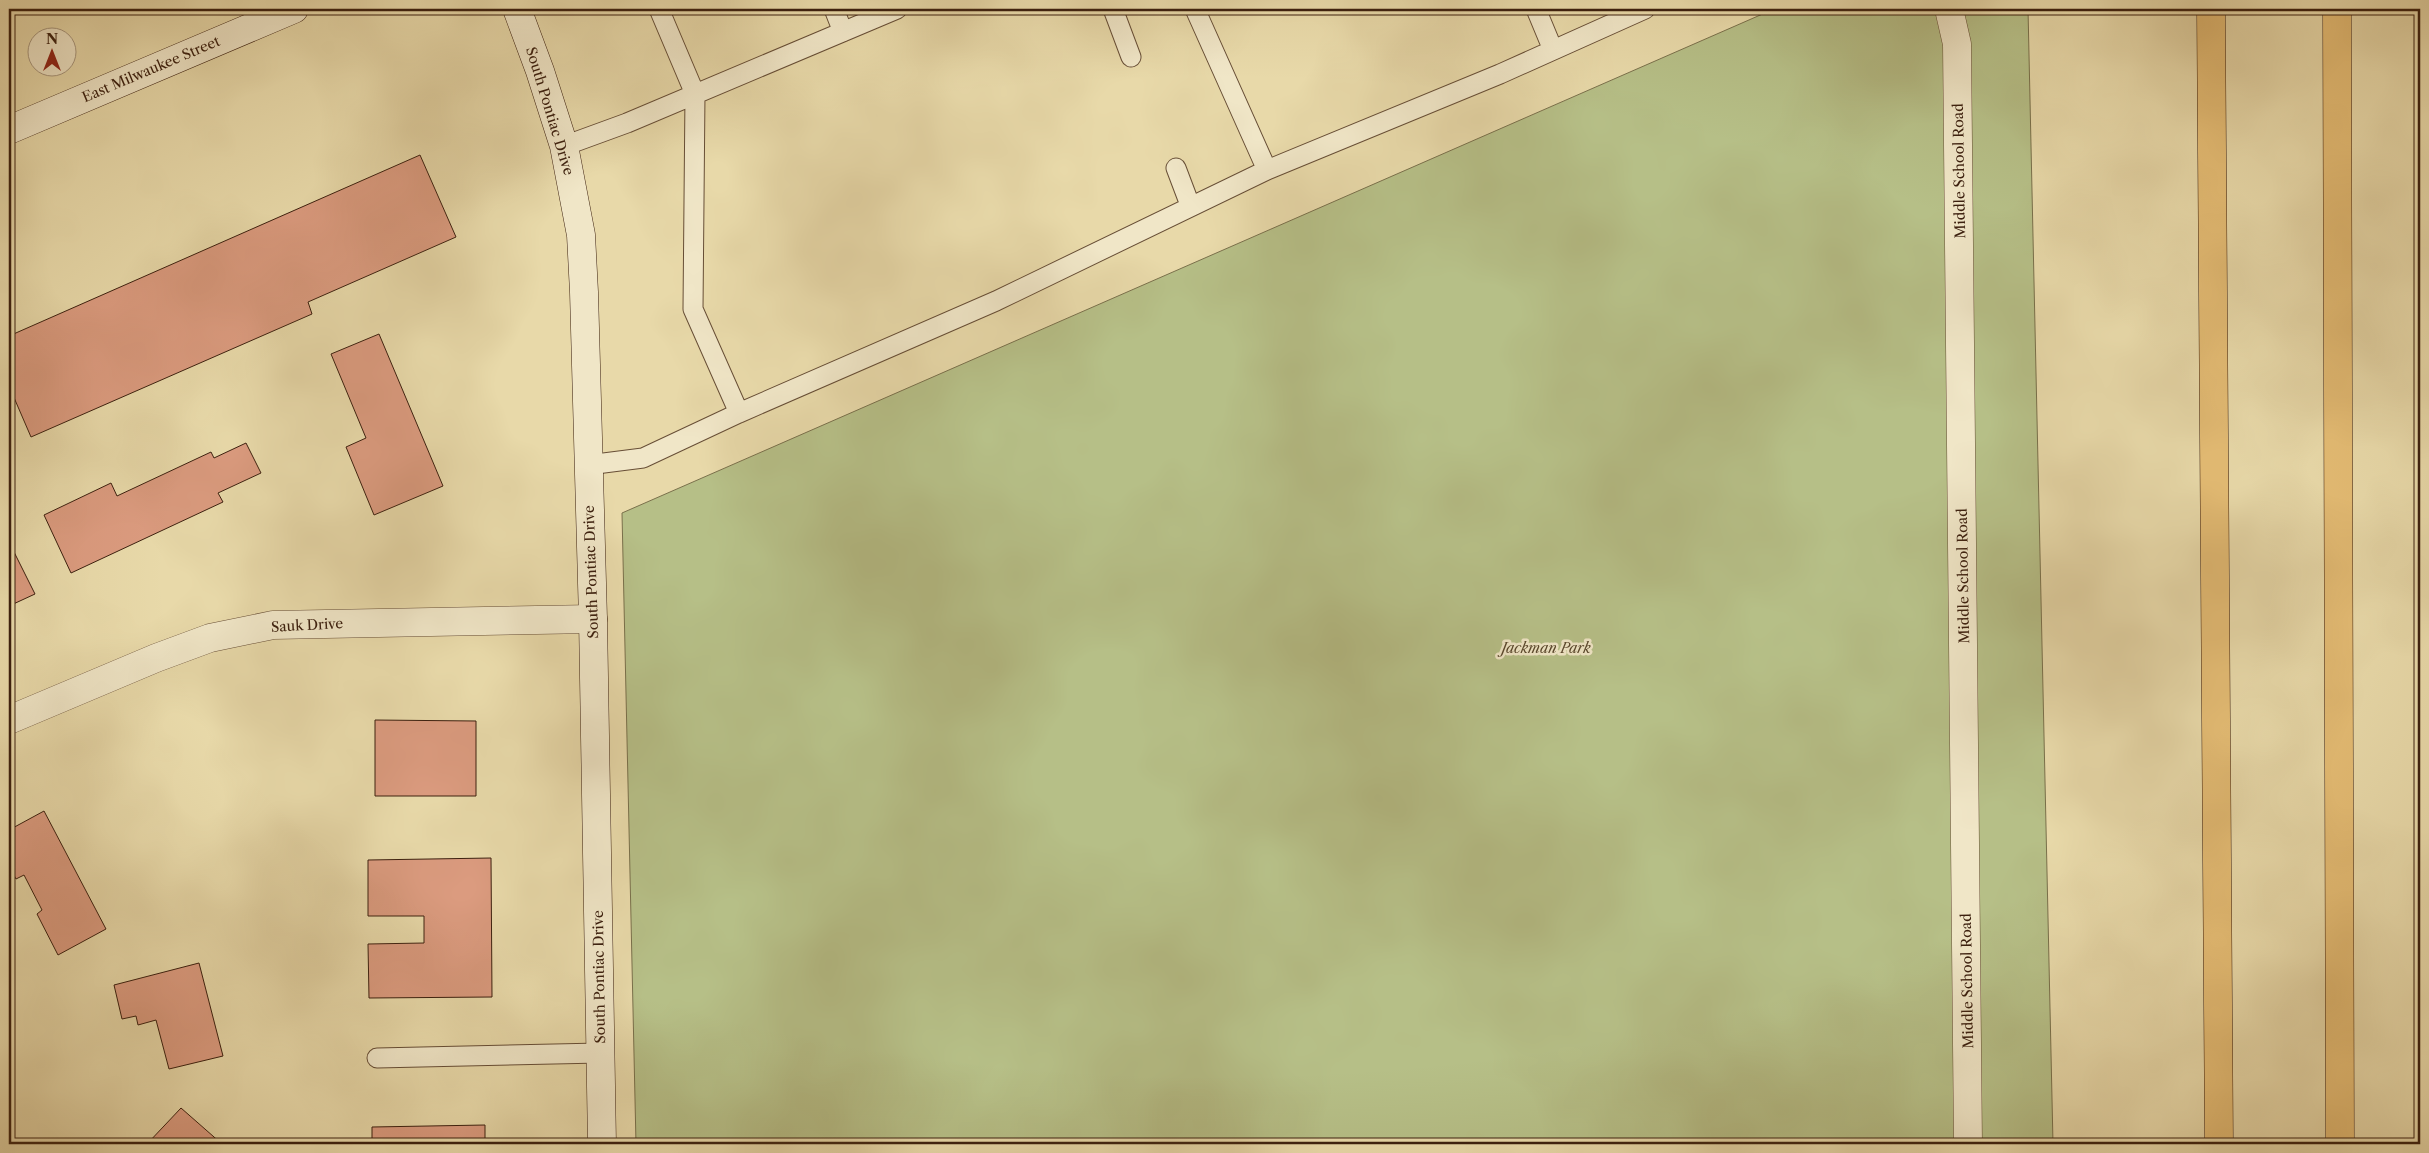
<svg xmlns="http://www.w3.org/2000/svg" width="2429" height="1153" font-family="'Libre Caslon Text',serif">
	<rect width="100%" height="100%" fill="#e8d9a9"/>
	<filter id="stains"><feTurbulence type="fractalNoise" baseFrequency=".004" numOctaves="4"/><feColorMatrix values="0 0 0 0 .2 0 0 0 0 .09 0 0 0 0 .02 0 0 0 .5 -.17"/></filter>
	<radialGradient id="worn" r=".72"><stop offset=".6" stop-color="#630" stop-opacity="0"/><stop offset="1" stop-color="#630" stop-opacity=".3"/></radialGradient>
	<path fill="#b6bf87" stroke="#79704b" d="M1774 9H2028L2053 1144H636L622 513Z"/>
	<path fill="#db9b7f" stroke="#3c200f" d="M420 155 456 237 308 302 312 314 31 437 9 386V336Z
		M379 334 443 486 374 515 346 447 366 438 331 354Z
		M246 443 261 473 218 493 223 502 71 573 44 515 111 483 117 496 211 452 214 458Z
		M9 542 35 594 9 606Z
		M375 720 476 721V796H375Z
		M44 811 106 929 58 955 37 914 42 910 24 875 16 879 9 866V830Z
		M491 858 492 997 369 998 368 944 424 943V916H368V860Z
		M199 963 223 1056 169 1069 156 1020 138 1025 136 1016 122 1019 114 985Z
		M181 1108 222 1144H147Z
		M485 1125V1144H372V1127Z"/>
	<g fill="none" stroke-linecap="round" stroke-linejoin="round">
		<g stroke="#674e36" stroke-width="21">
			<path id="lane" d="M659 9 695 94 693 309 739 413
				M834 9 843 32
				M1113 9 1131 57
				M1195 9 1267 170
				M1536 9 1553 50
				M564 146 627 123 897 9
				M1176 168 1190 205
				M588 465 643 458 739 413 996 301 1267 170 1500 74 1645 9
				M377 1058 600 1053"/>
		</g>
		<g stroke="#674e36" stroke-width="29">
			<path id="street" d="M1949 9 1957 44 1968 1144
				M9 720 156 658 210 638 273 625 593 619"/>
		</g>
		<g stroke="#3c200f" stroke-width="29">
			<path id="secondary" d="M517 9 540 71 564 146 581 235 584 292 593 619 602 1144
				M9 130 294 9"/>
		</g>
		<g stroke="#3c200f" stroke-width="29">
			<path id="highway" d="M2211 9 2219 1144
				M2337 9 2340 1144"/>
		</g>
		<use href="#lane" stroke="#f0e6c7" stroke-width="19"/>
		<use href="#street" stroke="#f0e6c7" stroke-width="28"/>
		<use href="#secondary" stroke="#f0e6c7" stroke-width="28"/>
		<use href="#highway" stroke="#e4bc74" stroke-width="28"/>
	</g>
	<g text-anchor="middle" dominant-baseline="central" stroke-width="5" stroke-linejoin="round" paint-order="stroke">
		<g font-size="14" fill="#3c200f" stroke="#f0e6c7">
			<text transform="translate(151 69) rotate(-23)">East Milwaukee Street</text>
			<text transform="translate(550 111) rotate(73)">South Pontiac Drive</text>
			<text transform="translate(1959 171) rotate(-91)">Middle School Road</text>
			<text transform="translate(591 572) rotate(-92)">South Pontiac Drive</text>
			<text transform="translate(1963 576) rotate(-91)">Middle School Road</text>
			<text transform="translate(307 625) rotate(-3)">Sauk Drive</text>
			<text transform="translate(599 977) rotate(-91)">South Pontiac Drive</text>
			<text transform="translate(1967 981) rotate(-91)">Middle School Road</text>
		</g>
		<g font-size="14" font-style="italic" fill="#5a482d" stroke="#f0e6c7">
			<text x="1546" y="648">Jackman Park</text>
		</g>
	</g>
	<rect width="2429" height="1153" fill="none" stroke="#e8d9a9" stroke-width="30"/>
	<rect x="10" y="10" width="2409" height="1133" fill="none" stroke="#3c200f" stroke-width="2.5"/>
	<rect x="15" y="15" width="2399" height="1123" fill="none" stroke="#3c200f"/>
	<g transform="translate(52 52)"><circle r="24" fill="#f0e6c7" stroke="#a8977d"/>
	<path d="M0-4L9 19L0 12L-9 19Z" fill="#8f2418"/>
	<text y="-8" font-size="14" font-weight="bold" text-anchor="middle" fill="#3c200f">N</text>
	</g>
	<rect width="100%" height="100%" filter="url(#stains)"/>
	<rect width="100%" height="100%" fill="url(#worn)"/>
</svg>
